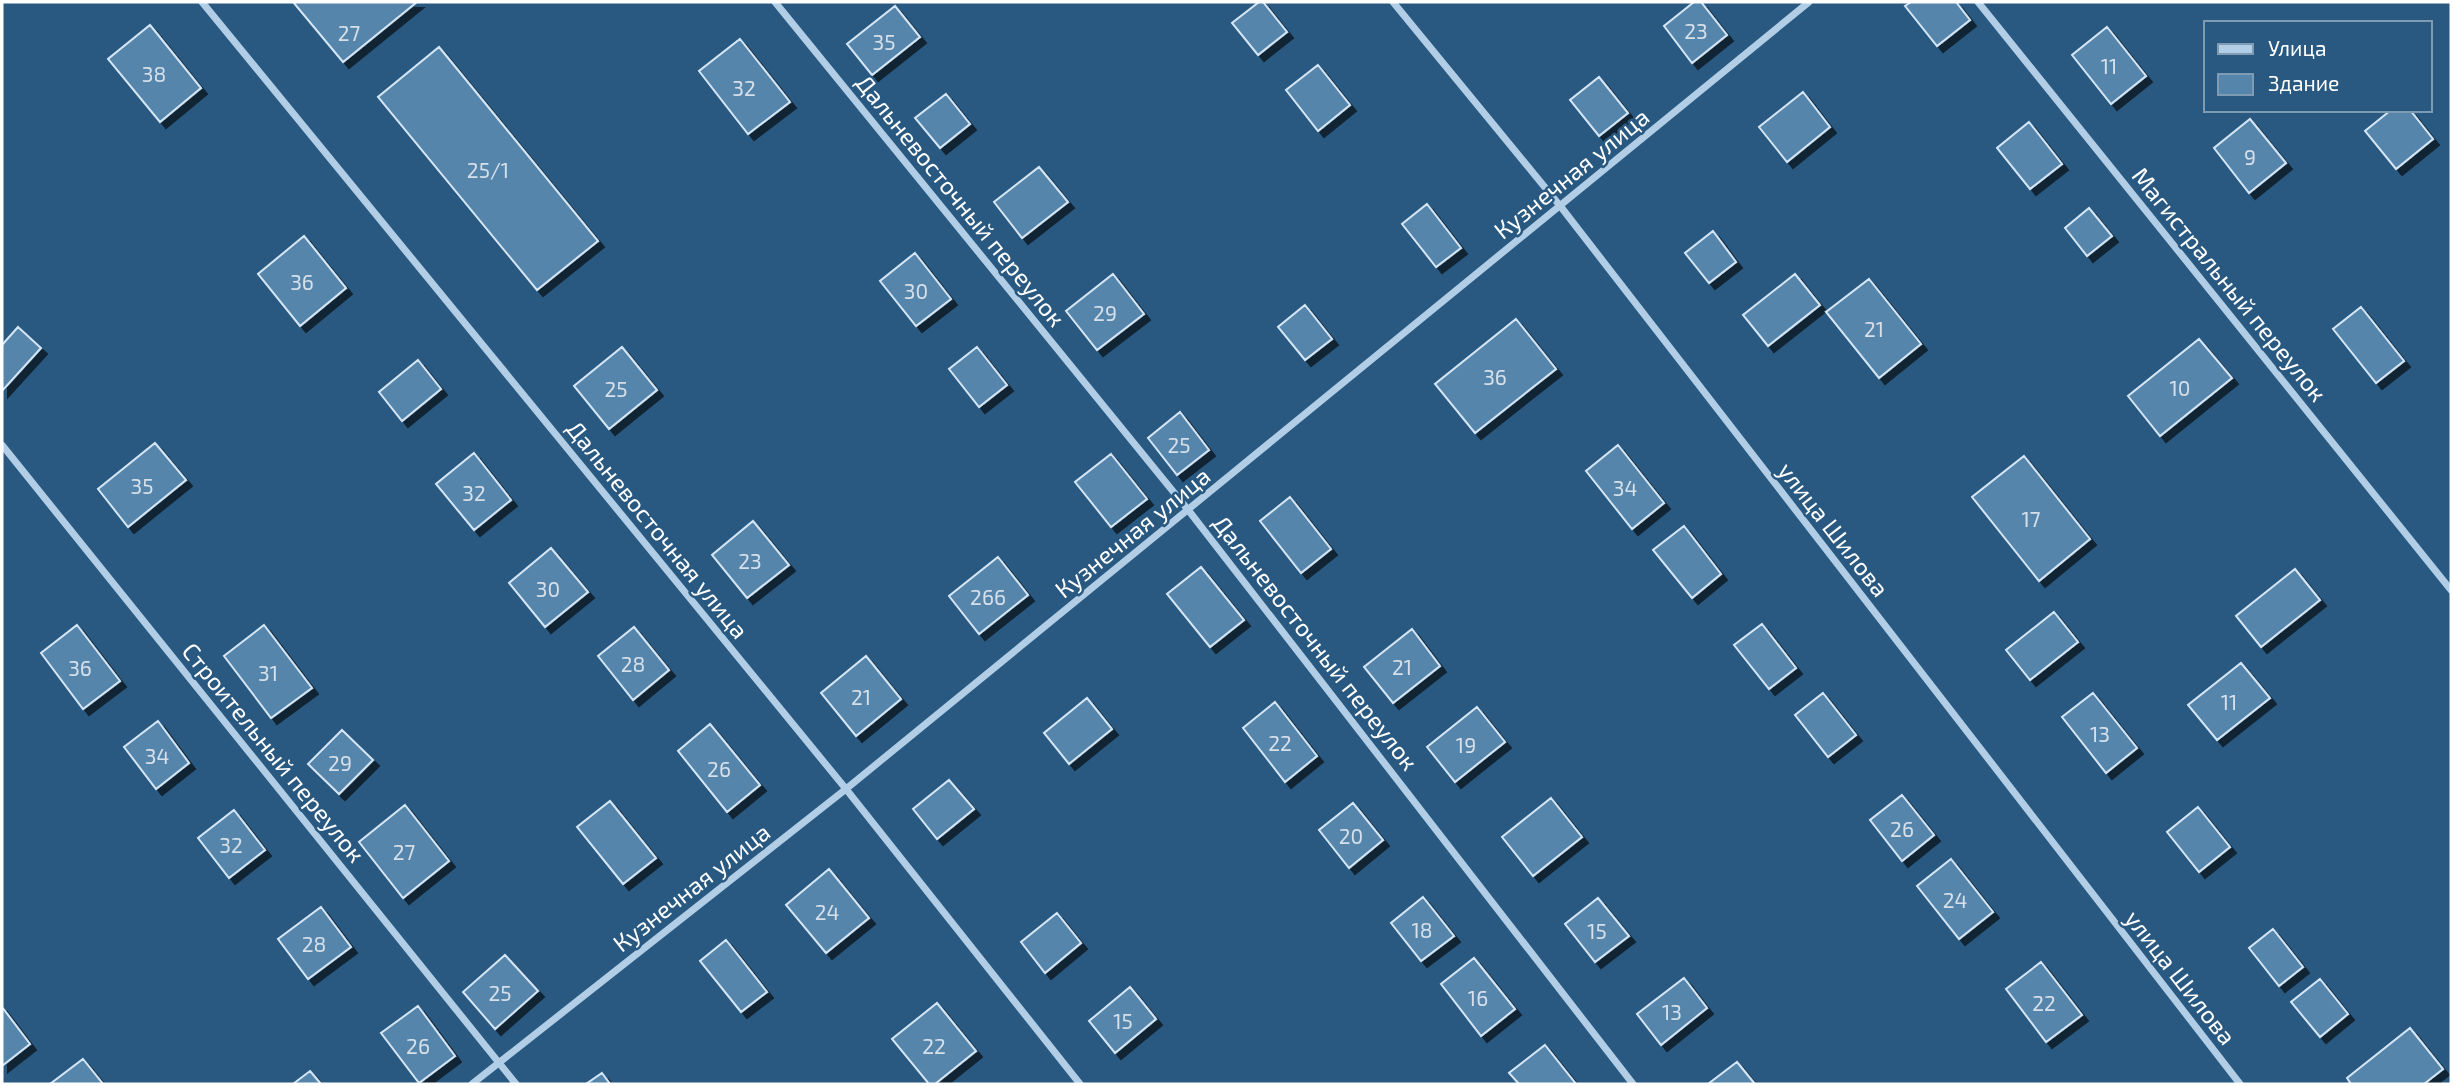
<svg xmlns="http://www.w3.org/2000/svg" width="2453" height="1086" font-family="'Exo 2',sans-serif">
	<defs>
		<filter id="shadow"><feDropShadow dx="6" dy="6" stdDeviation="0" flood-color="#0009"/></filter>
	</defs>
	<rect width="100%" height="100%" fill="#295981"/>
	<path fill="#5685ac" stroke="#d4e6f5" stroke-width="2" filter="url(#shadow)" d="M293 2H417L343 62Z
		M1259 2H1263L1287 32 1258 55 1232 23Z
		M1694 2H1701L1727 35 1692 63 1664 26Z
		M1911 2H1956L1970 20 1937 46 1905 6Z
		M895 6 920 37 872 75 847 44Z
		M150 25 201 88 160 122 108 59Z
		M2107 27 2146 76 2111 104 2072 55Z
		M740 39 790 102 748 134 699 71Z
		M439 47 598 241 537 290 378 97Z
		M1318 65 1350 105 1318 131 1286 90Z
		M1599 77 1628 113 1599 136 1570 100Z
		M1803 92 1830 127 1787 162 1759 127Z
		M946 94 970 124 940 148 915 118Z
		M2391 110H2410L2433 139 2396 169 2365 131Z
		M2250 119 2286 163 2249 193 2214 148Z
		M2029 122 2062 164 2030 189 1997 148Z
		M1039 167 1068 202 1022 238 994 202Z
		M1427 204 1461 248 1436 267 1402 224Z
		M2089 208 2112 236 2087 256 2065 228Z
		M1713 231 1736 262 1709 283 1685 253Z
		M304 236 346 288 300 326 258 274Z
		M915 253 951 299 916 326 880 281Z
		M1113 274 1144 314 1097 350 1066 311Z
		M1795 274 1820 305 1768 346 1743 315Z
		M1869 279 1921 344 1879 378 1826 312Z
		M1305 305 1332 339 1305 360 1278 327Z
		M2361 307 2404 361 2376 383 2333 329Z
		M1516 319 1556 369 1475 433 1435 384Z
		M18 327 41 348 2 391V345Z
		M2199 339 2232 378 2160 436 2128 396Z
		M622 347 657 390 609 429 574 386Z
		M977 347 1007 385 979 407 949 369Z
		M418 360 441 389 402 421 379 392Z
		M1180 412 1209 450 1177 475 1148 438Z
		M155 443 186 480 128 527 98 489Z
		M1618 445 1664 503 1632 529 1586 471Z
		M474 453 511 500 474 530 436 484Z
		M1111 454 1147 499 1111 527 1075 482Z
		M2024 456 2090 539 2039 581 1972 497Z
		M1290 497 1331 549 1301 573 1260 521Z
		M753 521 789 565 747 598 712 555Z
		M1684 526 1721 574 1692 598 1653 550Z
		M551 548 588 592 545 627 509 583Z
		M998 557 1028 595 979 634 949 596Z
		M1201 567 1244 620 1210 647 1167 594Z
		M2295 569 2320 600 2261 647 2236 616Z
		M2054 612 2078 642 2030 680 2006 650Z
		M1762 624 1796 668 1769 689 1734 645Z
		M77 625 120 681 83 709 41 653Z
		M264 625 312 688 271 718 224 656Z
		M634 627 669 670 633 700 598 656Z
		M1412 629 1440 666 1393 703 1364 667Z
		M866 656 901 699 856 736 821 693Z
		M2241 663 2270 698 2217 740 2188 705Z
		M1823 693 1856 735 1828 757 1795 715Z
		M2093 693 2137 748 2106 773 2062 717Z
		M1087 698 1112 729 1069 764 1044 733Z
		M1275 702 1317 756 1285 782 1243 728Z
		M1477 707 1505 742 1455 782 1427 747Z
		M158 721 189 763 156 789 124 747Z
		M710 724 760 785 727 812 678 751Z
		M342 730 373 760 339 794 308 764Z
		M949 780 974 809 937 839 913 809Z
		M1902 795 1934 835 1902 861 1870 820Z
		M1551 798 1582 837 1533 876 1502 837Z
		M610 801 656 858 623 884 577 827Z
		M1353 803 1383 840 1349 868 1319 830Z
		M405 805 449 861 403 898 359 842Z
		M2198 807 2230 847 2199 872 2167 832Z
		M234 810 265 850 229 878 198 838Z
		M1951 859 1993 912 1959 939 1917 886Z
		M829 869 869 918 826 953 786 905Z
		M1423 897 1454 936 1421 961 1391 923Z
		M1598 898 1629 936 1595 962 1565 924Z
		M321 907 351 947 308 979 278 939Z
		M1057 913 1081 943 1045 973 1021 942Z
		M2273 929 2303 967 2279 986 2249 948Z
		M726 940 767 992 741 1012 700 961Z
		M505 955 538 991 495 1029 463 992Z
		M1474 958 1515 1009 1481 1036 1441 984Z
		M2041 962 2082 1015 2046 1042 2006 989Z
		M1684 978 1707 1008 1661 1045 1637 1014Z
		M2320 979 2348 1014 2320 1037 2291 1002Z
		M1130 987 1156 1019 1115 1053 1089 1021Z
		M937 1003 976 1051 935 1084H929L892 1039Z
		M418 1006 455 1056 419 1083 381 1033Z
		M2 1007 30 1044 2 1066Z
		M2410 1028 2443 1069 2424 1084H2351L2347 1078Z
		M1545 1045 1576 1084H1519L1509 1073Z
		M83 1059 103 1084H50Z
		M1737 1062 1755 1084H1708Z
		M310 1071 321 1084H293Z
		M602 1073 610 1084H586Z"/>
	<g fill="none" stroke-linecap="round" stroke-linejoin="round">
		<path stroke="#b1cee6" stroke-width="7" d="M202 2 846 789 1080 1084
			M775 2 1189 511 1633 1084
			M1393 2 1561 207 2240 1084
			M1978 2 2451 590
			M2 445 516 1084
			M472 1084 846 789 1809 2"/>
	</g>
	<g text-anchor="middle" dominant-baseline="central" stroke-width="5" stroke-linejoin="round" paint-order="stroke">
		<g font-size="21" fill="#d5e0ea">
			<text x="1696" y="30">23</text>
			<text x="349" y="32">27</text>
			<text x="884" y="41">35</text>
			<text x="2109" y="65">11</text>
			<text x="154" y="73">38</text>
			<text x="744" y="87">32</text>
			<text x="2250" y="156">9</text>
			<text x="488" y="169">25/1</text>
			<text x="302" y="281">36</text>
			<text x="916" y="290">30</text>
			<text x="1105" y="312">29</text>
			<text x="1874" y="328">21</text>
			<text x="1495" y="376">36</text>
			<text x="2180" y="387">10</text>
			<text x="616" y="388">25</text>
			<text x="1179" y="444">25</text>
			<text x="142" y="485">35</text>
			<text x="1625" y="487">34</text>
			<text x="474" y="492">32</text>
			<text x="2031" y="518">17</text>
			<text x="750" y="560">23</text>
			<text x="548" y="588">30</text>
			<text x="988" y="596">266</text>
			<text x="633" y="663">28</text>
			<text x="1402" y="666">21</text>
			<text x="80" y="667">36</text>
			<text x="268" y="672">31</text>
			<text x="861" y="696">21</text>
			<text x="2229" y="701">11</text>
			<text x="2100" y="733">13</text>
			<text x="1280" y="742">22</text>
			<text x="1466" y="744">19</text>
			<text x="157" y="755">34</text>
			<text x="340" y="762">29</text>
			<text x="719" y="768">26</text>
			<text x="1902" y="828">26</text>
			<text x="1351" y="835">20</text>
			<text x="231" y="844">32</text>
			<text x="404" y="851">27</text>
			<text x="1955" y="899">24</text>
			<text x="827" y="911">24</text>
			<text x="1422" y="929">18</text>
			<text x="1597" y="930">15</text>
			<text x="314" y="943">28</text>
			<text x="500" y="992">25</text>
			<text x="1478" y="997">16</text>
			<text x="2044" y="1002">22</text>
			<text x="1672" y="1011">13</text>
			<text x="1123" y="1020">15</text>
			<text x="418" y="1045">26</text>
			<text x="934" y="1045">22</text>
		</g>
		<g font-size="24" fill="#fff" stroke="#295981">
			<text transform="translate(1571 173) rotate(-39)">Кузнечная улица</text>
			<text transform="translate(961 200) rotate(51)">Дальневосточный переулок</text>
			<text transform="translate(2230 284) rotate(51)">Магистральный переулок</text>
			<text transform="translate(658 529) rotate(51)">Дальневосточная улица</text>
			<text transform="translate(1834 529) rotate(52)">улица Шилова</text>
			<text transform="translate(1132 532) rotate(-39)">Кузнечная улица</text>
			<text transform="translate(1316 642) rotate(52)">Дальневосточный переулок</text>
			<text transform="translate(274 752) rotate(51)">Строительный переулок</text>
			<text transform="translate(691 887) rotate(-38)">Кузнечная улица</text>
			<text transform="translate(2181 977) rotate(52)">улица Шилова</text>
		</g>
	</g>
	<rect width="2453" height="1086" fill="none" stroke="#ffffff" stroke-width="7"/>
	<rect x="2204" y="21" width="228" height="91" fill="#295981" stroke="#7f9bb3" stroke-width="2"/>
	<rect x="2218" y="44" width="35" height="10" fill="#b1cee6" stroke="#7f9bb3" stroke-width="2"/>
	<text x="2268" y="56" font-size="21" fill="#ffffff">Улица</text>
	<rect x="2218" y="74" width="35" height="21" fill="#5685ac" stroke="#7f9bb3" stroke-width="2"/>
	<text x="2268" y="91" font-size="21" fill="#ffffff">Здание</text>
</svg>
